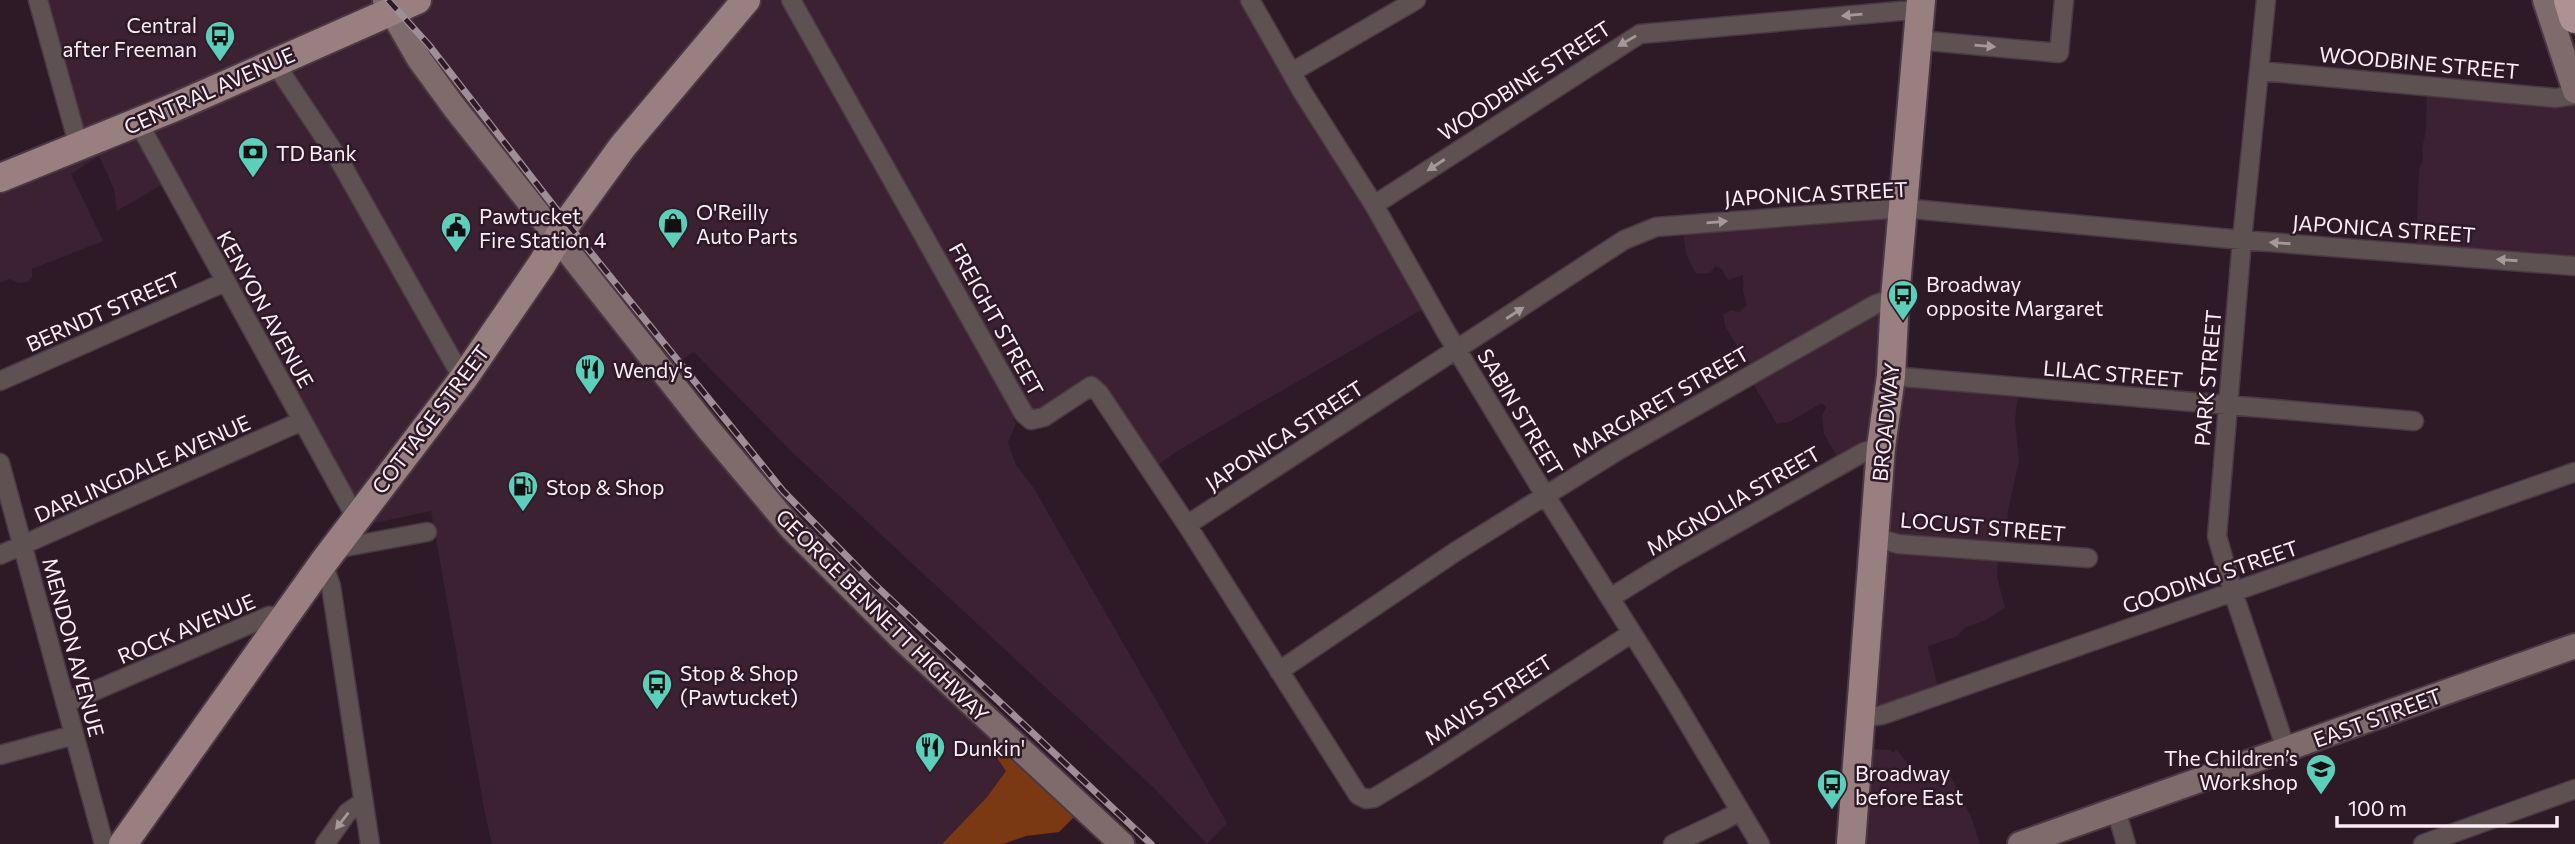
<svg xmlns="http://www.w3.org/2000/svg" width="2575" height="844" font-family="Commissioner,sans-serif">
	<rect width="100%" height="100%" fill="#2e1a27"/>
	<path fill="#3b2131" d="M36 0H1251L1430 305 1179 450 1152 469 1093 387 1013 419 1016 424 1008 442 1016 465 1033 487 1227 823 1207 844 1155 789 792 452 694 352 666 369 715 438 1001 729 1006 771 987 797 942 844H492L485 814 431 511 346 529 354 514 165 183 117 211 114 189 99 156 71 174 103 241 32 269V277L27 282 19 283 10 279 0 283V175L74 141Z
		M2437 82 2570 89 2575 85V262L2416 248 2419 169 2423 159 2422 149 2426 130 2427 83Z
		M1899 203 1888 371 2019 388 2015 420 2019 461 2008 511 2006 547 1998 552 1997 577 2005 608 1986 620 1964 628 1958 636 1928 646 1938 688 1858 716 1882 451 1838 458 1824 434 1822 416 1826 407 1822 403 1789 422 1777 424 1746 372 1749 365 1725 326 1723 314 1732 310 1739 312 1747 305 1743 291V275L1728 280 1722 269 1715 266 1710 273 1696 274 1686 254 1682 221Z
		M1856 748 1890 750 1893 753 1896 749 1921 779 1945 774 1950 775 1971 817 1980 844H1848Z"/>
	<path fill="#7a3912" d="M1001 729 1081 810 1059 832 1026 836 1003 844H942L987 797 1006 771 991 749Z"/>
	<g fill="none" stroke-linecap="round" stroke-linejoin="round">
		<g stroke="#4b3844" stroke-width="21">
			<path id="street" d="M38 0 79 147
				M791 0 1024 414 1031 420 1044 417 1091 386 1099 393 1187 525 1358 795 1366 799 1374 798 1427 766 1632 633
				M1250 0 1303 93 1374 205 1446 332 1545 495 1670 693 1760 844
				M2266 0 2242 240 2217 536 2233 592 2286 749
				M1917 40 2059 53 2064 0
				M274 62 338 158 463 379
				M2260 71 2556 98 2575 95
				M1292 72 1416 0
				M138 122 350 507 359 515
				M1374 205 1640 34 1900 11H1920
				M1891 376 2414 421
				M0 381 225 282
				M0 463 104 844
				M1187 525 1624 240 1656 227 1902 208 2242 240 2575 266
				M1874 537 1898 544 2088 558
				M334 549 427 532
				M0 555 302 421
				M323 563 331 586 370 844
				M1610 598 1673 559 1864 452 1881 447
				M1279 671 1455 552 1617 451 1876 304 1895 298
				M66 703 269 616 286 617
				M1859 719 1882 715 2575 472
				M0 755 74 735
				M2116 810 2126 844
				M325 844 347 813 363 802
				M1673 844 1724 820 1740 811
				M2423 844 2575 789"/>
		</g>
		<g stroke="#4b3844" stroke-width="28">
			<path id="secondary" d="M385 0 419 59 454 107 709 430 792 529 901 638 1122 844
				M2545 0 2575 91
				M2020 844 2575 646"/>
		</g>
		<g stroke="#4b3844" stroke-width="32">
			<path id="primary" d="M0 178 175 107 417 0
				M123 844 323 563 463 379 542 264 567 223 623 146 746 0
				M1851 844 1881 447 1891 376 1895 298 1921 0"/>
		</g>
		<g stroke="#4b3844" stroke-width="35">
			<path id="highway" d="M2570 0 2575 17"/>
		</g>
		<use href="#street" stroke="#5d5151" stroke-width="18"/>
		<use href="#secondary" stroke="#7f6b6b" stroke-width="24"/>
		<use href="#primary" stroke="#997f80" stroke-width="28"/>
		<use href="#highway" stroke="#b09192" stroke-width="32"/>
		<g stroke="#9f8e98" stroke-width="7">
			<path id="rail" d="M388 0 428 44 567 223 783 491 872 582 1151 844"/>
		</g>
		<use href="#rail" stroke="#2e1a27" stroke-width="4.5" stroke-dasharray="13" stroke-linecap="butt"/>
	</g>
	<defs><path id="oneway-solid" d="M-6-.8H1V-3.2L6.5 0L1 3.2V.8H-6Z" transform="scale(1.75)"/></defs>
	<g fill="#a5989b">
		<use href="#oneway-solid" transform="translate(1852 15) rotate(175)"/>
		<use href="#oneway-solid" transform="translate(1627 41) rotate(150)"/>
		<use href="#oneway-solid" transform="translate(1985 46) rotate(5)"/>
		<use href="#oneway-solid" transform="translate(1436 165) rotate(147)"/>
		<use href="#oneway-solid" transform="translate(1717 222) rotate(-5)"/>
		<use href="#oneway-solid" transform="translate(2280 243) rotate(-176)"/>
		<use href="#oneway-solid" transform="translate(2507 260) rotate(-176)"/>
		<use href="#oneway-solid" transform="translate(1515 313) rotate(-33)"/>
		<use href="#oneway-solid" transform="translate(342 821) rotate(128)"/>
	</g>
	<defs>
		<g id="bus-pin" transform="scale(1.575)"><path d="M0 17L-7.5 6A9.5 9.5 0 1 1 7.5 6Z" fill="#5dceb9" stroke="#2e1a27"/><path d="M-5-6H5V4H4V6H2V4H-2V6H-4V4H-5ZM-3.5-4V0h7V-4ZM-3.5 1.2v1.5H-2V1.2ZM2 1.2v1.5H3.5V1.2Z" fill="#111"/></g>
		<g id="bank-pin" transform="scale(1.575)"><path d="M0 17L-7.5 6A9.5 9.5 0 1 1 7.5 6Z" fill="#5dceb9" stroke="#2e1a27"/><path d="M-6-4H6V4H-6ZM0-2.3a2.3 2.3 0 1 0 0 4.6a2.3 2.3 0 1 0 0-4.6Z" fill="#111"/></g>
		<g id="shop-pin" transform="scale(1.575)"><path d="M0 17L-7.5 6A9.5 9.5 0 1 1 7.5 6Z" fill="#5dceb9" stroke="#2e1a27"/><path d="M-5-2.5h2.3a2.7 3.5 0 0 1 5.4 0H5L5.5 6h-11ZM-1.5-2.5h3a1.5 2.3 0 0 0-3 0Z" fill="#111"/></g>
		<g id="civic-pin" transform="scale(1.575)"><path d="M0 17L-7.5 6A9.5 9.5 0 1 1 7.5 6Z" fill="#5dceb9" stroke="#2e1a27"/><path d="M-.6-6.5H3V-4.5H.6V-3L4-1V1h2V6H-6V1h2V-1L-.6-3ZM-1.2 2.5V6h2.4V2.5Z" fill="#111"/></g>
		<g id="restaurant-pin" transform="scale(1.575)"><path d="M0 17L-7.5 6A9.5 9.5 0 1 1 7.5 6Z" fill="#5dceb9" stroke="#2e1a27"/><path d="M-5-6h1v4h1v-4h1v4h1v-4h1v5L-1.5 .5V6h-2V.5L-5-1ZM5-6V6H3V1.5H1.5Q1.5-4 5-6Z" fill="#111"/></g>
		<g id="fuel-pin" transform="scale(1.575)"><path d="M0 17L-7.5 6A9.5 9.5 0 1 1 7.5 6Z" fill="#5dceb9" stroke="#2e1a27"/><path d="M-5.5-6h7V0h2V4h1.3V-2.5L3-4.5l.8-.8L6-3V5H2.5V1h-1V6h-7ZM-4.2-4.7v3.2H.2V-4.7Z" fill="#111"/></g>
		<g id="school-pin" transform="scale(1.575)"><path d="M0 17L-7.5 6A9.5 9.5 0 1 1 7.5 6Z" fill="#5dceb9" stroke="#2e1a27"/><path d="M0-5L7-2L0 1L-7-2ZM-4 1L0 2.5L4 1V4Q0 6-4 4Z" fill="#111"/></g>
	</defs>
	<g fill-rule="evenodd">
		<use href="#bus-pin" x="220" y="36"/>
		<use href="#bank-pin" x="253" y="152"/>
		<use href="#shop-pin" x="673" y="223"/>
		<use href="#civic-pin" x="456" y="227"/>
		<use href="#bus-pin" x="1903" y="295"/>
		<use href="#restaurant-pin" x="590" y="369"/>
		<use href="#fuel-pin" x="523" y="486"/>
		<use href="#bus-pin" x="657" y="684"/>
		<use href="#restaurant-pin" x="930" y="747"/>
		<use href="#school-pin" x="2321" y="769"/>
		<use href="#bus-pin" x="1832" y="784"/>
	</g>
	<g text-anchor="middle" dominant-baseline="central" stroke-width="5" stroke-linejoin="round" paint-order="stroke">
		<g font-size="21" fill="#fceef6" stroke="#2e1a27" text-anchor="start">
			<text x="197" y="24" text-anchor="end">Central<tspan x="197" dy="24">after Freeman</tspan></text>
			<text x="276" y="152">TD Bank</text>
			<text x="696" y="211">O'Reilly<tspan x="696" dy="24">Auto Parts</tspan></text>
			<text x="479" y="215">Pawtucket<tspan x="479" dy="24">Fire Station 4</tspan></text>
			<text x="1926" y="283">Broadway<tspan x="1926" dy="24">opposite Margaret</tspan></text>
			<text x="613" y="369">Wendy's</text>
			<text x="546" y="486">Stop &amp; Shop</text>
			<text x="680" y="672">Stop &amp; Shop<tspan x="680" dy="24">(Pawtucket)</tspan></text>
			<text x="953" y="747">Dunkin'</text>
			<text x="2298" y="757" text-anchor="end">The Children’s<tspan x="2298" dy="24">Workshop</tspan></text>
			<text x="1855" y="772">Broadway<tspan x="1855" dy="24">before East</tspan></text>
		</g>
		<g font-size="21" fill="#fceef6" stroke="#2e1a27">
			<text transform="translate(2419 62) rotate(5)">WOODBINE STREET</text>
			<text transform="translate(1524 80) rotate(-33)">WOODBINE STREET</text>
			<text transform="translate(209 90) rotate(-24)">CENTRAL AVENUE</text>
			<text transform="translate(1816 193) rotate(-3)">JAPONICA STREET</text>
			<text transform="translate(2384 228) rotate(4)">JAPONICA STREET</text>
			<text transform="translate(266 309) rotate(61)">KENYON AVENUE</text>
			<text transform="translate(103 311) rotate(-24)">BERNDT STREET</text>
			<text transform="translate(997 319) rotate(61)">FREIGHT STREET</text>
			<text transform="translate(2113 373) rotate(5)">LILAC STREET</text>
			<text transform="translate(2207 378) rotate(-85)">PARK STREET</text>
			<text transform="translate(1660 401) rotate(-30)">MARGARET STREET</text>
			<text transform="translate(1521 412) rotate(59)">SABIN STREET</text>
			<text transform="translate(430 419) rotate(-53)">COTTAGE STREET</text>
			<text transform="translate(1885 422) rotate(-84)">BROADWAY</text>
			<text transform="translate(1284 435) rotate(-33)">JAPONICA STREET</text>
			<text transform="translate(142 468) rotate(-24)">DARLINGDALE AVENUE</text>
			<text transform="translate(1733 500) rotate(-30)">MAGNOLIA STREET</text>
			<text transform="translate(1983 526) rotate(5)">LOCUST STREET</text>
			<text transform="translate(2210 576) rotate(-19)">GOODING STREET</text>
			<text transform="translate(883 615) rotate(45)">GEORGE BENNETT HIGHWAY</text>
			<text transform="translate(186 628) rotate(-23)">ROCK AVENUE</text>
			<text transform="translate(74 647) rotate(75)">MENDON AVENUE</text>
			<text transform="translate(1488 699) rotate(-33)">MAVIS STREET</text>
			<text transform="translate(2377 717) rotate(-20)">EAST STREET</text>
		</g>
	</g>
	<path d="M2337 816v10h220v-10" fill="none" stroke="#fceef6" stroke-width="3.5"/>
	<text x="2348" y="816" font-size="21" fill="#fceef6" stroke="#2e1a27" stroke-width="5" paint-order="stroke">100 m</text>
</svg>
